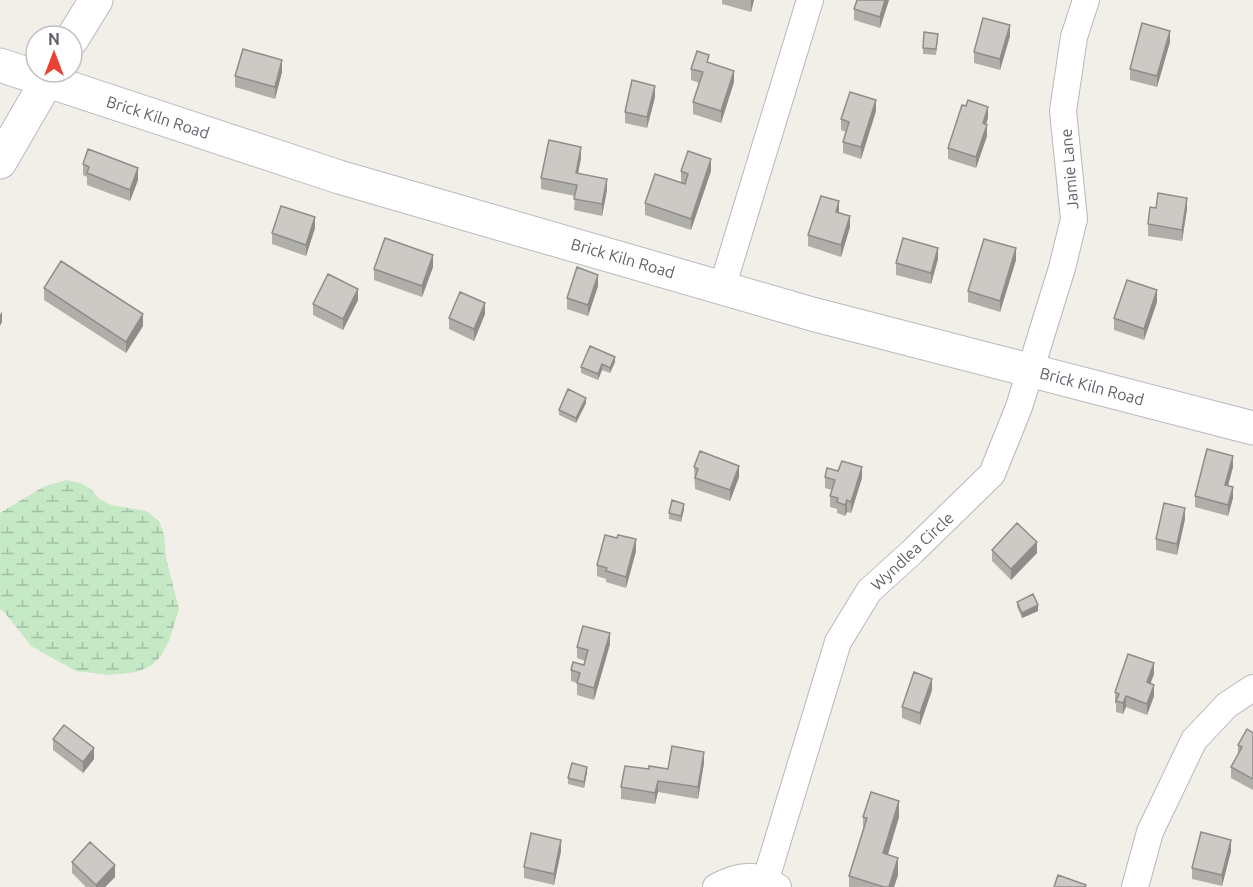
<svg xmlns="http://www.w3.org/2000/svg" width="1253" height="887" font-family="Ubuntu,sans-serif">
	<defs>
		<pattern id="wetland-marsh" width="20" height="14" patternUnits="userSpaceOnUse" patternTransform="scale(1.5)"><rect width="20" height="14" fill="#c5e8c5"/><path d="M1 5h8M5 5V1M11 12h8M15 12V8" fill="none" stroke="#a3c0a4"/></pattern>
	</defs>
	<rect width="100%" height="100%" fill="#f1efe8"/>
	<path fill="url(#wetland-marsh)" d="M66 480 80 483 91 489 99 499 111 505 146 511 159 521 164 534 166 558 179 609 169 641 161 656 152 665 137 672 110 675 76 671 31 646 5 613 0 609V513L43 487Z"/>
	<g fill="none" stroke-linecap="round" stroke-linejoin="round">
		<g stroke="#b5b8bc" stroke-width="28">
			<path id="minor" d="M722 288 810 0
				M766 879 838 642 869 591 912 552 992 474 1019 407 1062 268 1074 219 1063 111 1074 37 1086 0
				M716 887C739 874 756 873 778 887
				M1135 887 1150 832 1194 740 1227 705 1253 688"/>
		</g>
		<g stroke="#b6babf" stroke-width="35">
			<path id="secondary" d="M72 39 96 0
				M0 65 339 177 812 314 1253 428
				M0 162 52 72"/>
		</g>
		<use href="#minor" stroke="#fff" stroke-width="26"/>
		<use href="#secondary" stroke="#fff" stroke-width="33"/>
	</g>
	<path fill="#afaea9" d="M722 0H754L751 12 722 4Z
		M857 0H889L880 28 854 20V9Z
		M1010 36 1000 70 974 63V52Z
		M938 39 936 55 923 54V48Z
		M1170 42 1157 87 1130 80V69Z
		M709 63 734 82 721 123 693 114V102L699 83 691 80V69Z
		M282 72 275 99 235 87V76Z
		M655 97 647 128 625 123V112Z
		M876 111 861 159 843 153V142L846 132 841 130V119Z
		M988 118 986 124 987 136 976 168 948 159V148Z
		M581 158 578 173 607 190 602 216 574 210 575 196 541 189V178Z
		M83 164 138 180 130 201 87 185V177L83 175Z
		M681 171H711L691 230 645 215V203L681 183Z
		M1187 209 1182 241 1148 236V224Z
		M839 213 850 227 841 257 808 246V235Z
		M315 228 306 256 272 244V233Z
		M938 259 931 284 896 275V263Z
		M1016 260 1000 312 968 302V291Z
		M433 267 422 297 374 280V269Z
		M598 286 588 316 567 309V298Z
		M44 288 143 326 126 353 44 300Z
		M358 300 343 330 313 315V304Z
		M1157 302 1144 340 1114 330V318Z
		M485 314 474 341 449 329V318Z
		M615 362 610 373 602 370 598 380 581 373V367Z
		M586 403 576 423 559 415V410Z
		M694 467 739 477 730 501 695 489Z
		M1233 467 1228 486 1233 498 1228 516 1195 507V496Z
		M838 471 862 478 851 513 847 512 845 516 837 513V509L830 507V496L832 490 825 488V477Z
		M684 509 681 522 669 519V513Z
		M1185 519 1177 555 1156 550V539Z
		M992 550 1037 553 1011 580 992 561Z
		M636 551 626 588 606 582V579L597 576V565Z
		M1017 602 1038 611 1022 618 1017 607Z
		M610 644 594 700 577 695V683L571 681V670L584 665 585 661 577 658V647Z
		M1154 674 1150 684 1154 696 1147 715 1126 707 1123 714 1116 712V704L1115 703V692Z
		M932 690 920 725 902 718V707Z
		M1253 733V790L1231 778V767L1238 754V745Z
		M53 739 94 759 83 773 53 750Z
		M704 763 698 799 658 792 655 804 621 799V787L649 769H668Z
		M587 772 584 788 568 784V778Z
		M863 817H899L888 855 898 875 894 887H849V876L863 830Z
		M561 851 554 885 524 878V867Z
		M1231 851 1222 886 1192 879V868Z
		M72 862 115 877 105 887H86L72 873Z"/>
	<path fill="#8f8d8a" d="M751 0H754L751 12Z
		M885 0H889L880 28V17Z
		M1010 25V36L1000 70V59Z
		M1170 31V42L1157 87V76Z
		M282 60V72L275 99V87Z
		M734 71V82L721 123V111Z
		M655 86V97L647 128V117Z
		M876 100V111L861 159V147Z
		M988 107V118L983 134V123Z
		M987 125V136L976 168V157Z
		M581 147V158L576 184V173Z
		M711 159V171L691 230V219Z
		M138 168V180L130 201V190Z
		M607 179V190L602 216V204Z
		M1187 198V209L1182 241V230Z
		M839 201V213L836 212Z
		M850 216V227L841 257V245Z
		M315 217V228L306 256V245Z
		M938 248V259L931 284V273Z
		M1016 248V260L1000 312V301Z
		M433 255V267L422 297V286Z
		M598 275V286L588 316V305Z
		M358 289V300L343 330V319Z
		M1157 290V302L1144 340V329Z
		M485 303V314L474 341V329Z
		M2 311V322L0 326V315Z
		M143 314V326L126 353V342Z
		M615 357V362L610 373V368Z
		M602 364V370L598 380V374Z
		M586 398V403L576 423V418Z
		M1233 456V467L1225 496V485Z
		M739 466V477L730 501V490Z
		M862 467V478L851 513V502Z
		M1233 487V498L1228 516V505Z
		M847 500V512L845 516V505Z
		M684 504V509L681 522V516Z
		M1185 508V519L1177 555V544Z
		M636 539V551L626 588V577Z
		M1037 542V553L1011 580V569Z
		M1038 605V611L1022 618V613Z
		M610 633V644L594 700V688Z
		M1154 663V674L1147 693V682Z
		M932 679V690L920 725V713Z
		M1154 685V696L1147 715V704Z
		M1126 696V707L1123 714V703Z
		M94 748V759L83 773V762Z
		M704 752V763L698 799V787Z
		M587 767V772L584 788V782Z
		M658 781V792L655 804V793Z
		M899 801V817L883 870V853Z
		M561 840V851L554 885V874Z
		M1231 840V851L1222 886V875Z
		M898 858V875L894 887H889Z
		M115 865V877L105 887H96V885Z"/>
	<path fill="#cccac5" stroke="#8f8d8a" stroke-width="1.5" d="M857 0H885L880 17 854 9Z
		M983 18 1010 25 1000 59 974 52Z
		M1142 23 1170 31 1157 76 1130 69Z
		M924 32 938 34 936 49 923 48Z
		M243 49 282 60 275 87 235 76Z
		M697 51 709 55 707 62 734 71 721 111 693 102 703 72 691 69Z
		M632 80 655 86 647 117 625 112Z
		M850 92 876 100 861 147 843 142 849 122 841 119Z
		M968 100 988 107 983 123 987 125 976 157 948 148 962 105 966 106Z
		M549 140 581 147 576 173 607 179 602 204 574 199 577 185 541 178Z
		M88 149 138 168 130 190 87 173 89 167 83 164Z
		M688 151 711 159 691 219 645 203 655 174 685 184 688 174 681 171Z
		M1158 193 1187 198 1182 230 1148 224 1150 207 1156 208Z
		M821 196 839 201 836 212 850 216 841 245 808 235Z
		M281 206 315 217 306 245 272 233Z
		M385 238 433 255 422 286 374 269Z
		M903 238 938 248 931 273 896 263Z
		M984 239 1016 248 1000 301 968 291Z
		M61 261 143 314 126 342 44 288Z
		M577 267 598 275 588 305 567 298Z
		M328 274 358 289 343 319 313 304Z
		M1127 280 1157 290 1144 329 1114 318Z
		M460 292 485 303 474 329 449 318Z
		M590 346 615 357 610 368 602 364 598 374 581 367Z
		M568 389 586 398 576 418 559 410Z
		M1207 449 1233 456 1225 485 1233 487 1228 505 1195 496Z
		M700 451 739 466 730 490 695 478 698 469 694 467Z
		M842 461 862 467 851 502 847 500 845 505 837 502 838 498 830 496 835 480 825 477 827 468 838 471Z
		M672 500 684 504 681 516 669 513Z
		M1164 503 1185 508 1177 544 1156 539Z
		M1017 523 1037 542 1011 569 992 550Z
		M605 535 617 538 618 535 636 539 626 577 606 571 607 568 597 565Z
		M1033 594 1038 605 1022 613 1017 602Z
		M583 626 610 633 594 688 577 683 580 673 571 670 573 662 584 665 588 650 577 647Z
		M1128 654 1154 663 1147 682 1154 685 1147 704 1126 696 1123 703 1116 701 1119 694 1115 692Z
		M914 672 932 679 920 713 902 707Z
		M64 725 94 748 83 762 53 739Z
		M1247 729 1253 733V779L1231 767 1242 747 1238 745Z
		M672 746 704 752 698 787 658 781 655 793 621 787 625 766 649 769V766L668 769Z
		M572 763 587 767 584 782 568 778Z
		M871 792 899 801 883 853 898 858 889 887H884L849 876 867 818 863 817Z
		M1201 832 1231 840 1222 875 1192 868Z
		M531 833 561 840 554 874 524 867Z
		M90 842 115 865 96 885 72 862Z
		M1058 875 1086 885 1085 887H1054Z"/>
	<g text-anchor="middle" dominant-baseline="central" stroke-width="4.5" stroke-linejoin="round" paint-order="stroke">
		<g font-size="16" fill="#5f6368" stroke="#fff">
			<text transform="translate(158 117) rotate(18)">Brick Kiln Road</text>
			<text transform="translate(1069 169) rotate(-95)">Jamie Lane</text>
			<text transform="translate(623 258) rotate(16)">Brick Kiln Road</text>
			<text transform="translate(1092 386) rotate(15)">Brick Kiln Road</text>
			<text transform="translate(912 551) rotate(-43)">Wyndlea Circle</text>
		</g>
	</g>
	<g transform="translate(54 54)"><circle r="28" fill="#ffffff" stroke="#bfc1c3" stroke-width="1.5"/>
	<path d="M0-4.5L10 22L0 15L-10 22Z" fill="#ea4335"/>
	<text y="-9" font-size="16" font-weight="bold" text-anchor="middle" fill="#5f6368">N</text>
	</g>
</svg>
